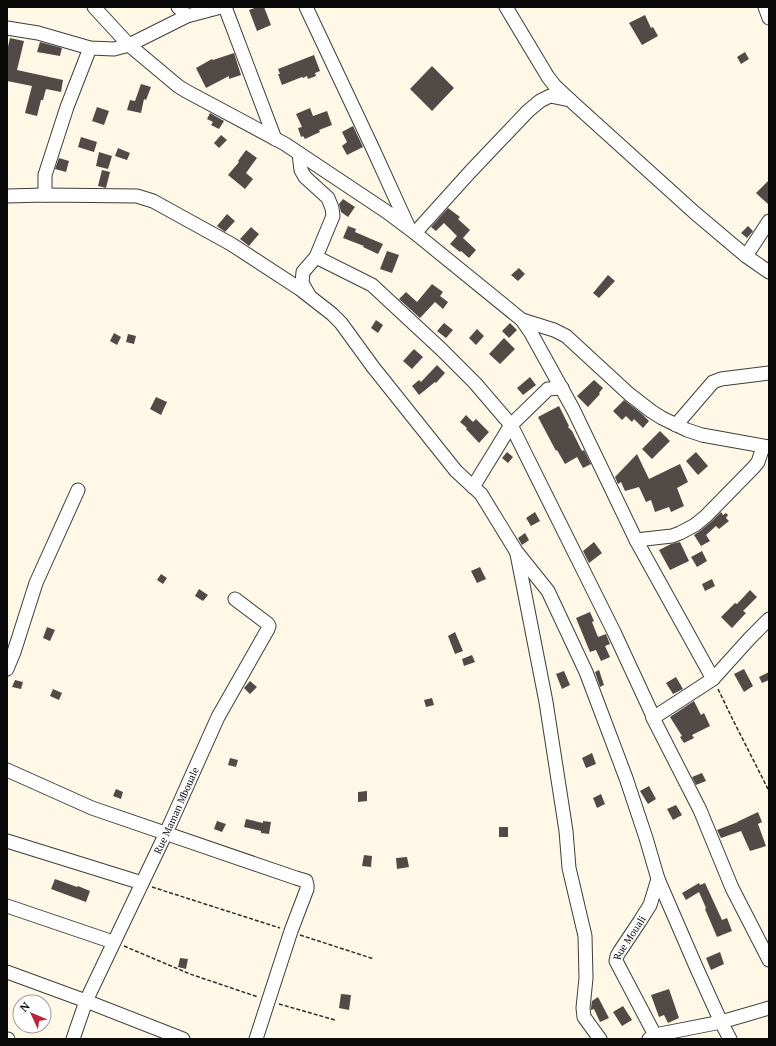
<svg xmlns="http://www.w3.org/2000/svg" width="776" height="1046" font-family="'PT Serif',serif">
	<rect width="100%" height="100%" fill="#fff8e7"/>
	<path fill="#524a47" d="M257 7H264L271 25 257 31 249 10Z
		M645 15 651 28 653 27 658 36 642 45 629 23Z
		M10 38 24 41 17 70 63 80 61 92 46 89 43 100H41L37 116 25 113 32 86 7 81V51Z
		M40 42 62 48 60 56 37 52Z
		M745 52 749 59 741 64 737 57Z
		M234 53 241 75 229 79V76L206 88 196 68 212 59 213 60Z
		M314 55 320 71 315 73 316 76 308 79 307 76 303 78 302 77 282 85 278 74H280L278 69Z
		M432 66 454 88 432 111 410 89Z
		M141 84 151 87 146 100 144 99 141 113 127 110 130 100 135 101Z
		M97 107 109 111 104 125 92 121Z
		M310 108 313 116 327 111 332 125 319 130 320 132 305 139 303 136 301 137 298 128 302 127 296 114Z
		M210 113 224 121 219 129 211 125 213 122 207 119Z
		M353 126 363 147 347 155 342 146 347 142 342 132Z
		M221 135 227 140 219 148 214 143Z
		M81 137 97 142 94 152 78 147Z
		M118 148 130 153 127 160 115 156Z
		M246 150 257 158 246 173 253 179 245 189 228 175 239 162 238 161Z
		M99 152 112 156 108 169 96 166Z
		M59 158 69 161 66 172 55 169Z
		M102 170 110 172 106 188 98 186Z
		M769 180V205L756 193Z
		M343 199 355 207 348 217 341 212 339 204Z
		M448 208 460 217 458 219 470 230 463 238 476 250 469 258 461 251 460 252 450 244 457 236 444 223 436 231 431 227Z
		M227 214 235 221 225 232 217 226Z
		M348 226 356 229 355 232 383 244 378 254 363 247 364 246 343 238Z
		M748 226 753 231 747 238 741 233Z
		M251 227 259 234 249 246 240 239Z
		M387 251 399 255 392 273 380 269Z
		M519 268 525 274 518 281 511 275Z
		M608 275 615 281 599 298 593 293Z
		M432 284 443 292 440 296 448 302 443 309 435 302 420 318 399 299 406 292 417 302Z
		M376 320 383 325 378 333 371 328Z
		M444 323 453 330 446 338 437 331Z
		M510 323 517 330 509 338 502 331Z
		M477 329 484 336 476 345 469 338Z
		M114 333 121 337 117 345 110 341Z
		M128 334 136 336 134 344 126 342Z
		M504 338 515 349 500 364 489 354Z
		M414 349 423 357 412 369 403 361Z
		M437 365 445 373 436 383 435 382 419 395 412 386 419 380 421 382Z
		M530 377 536 385 523 395 517 388Z
		M594 380 603 388 599 393 600 394 588 407 577 396Z
		M156 397 167 402 161 415 150 409Z
		M624 400 642 414 649 421 643 428 634 419 632 422 626 416 622 420 613 411Z
		M559 406 569 426 568 427 572 431 582 451 584 450 591 464 583 468 577 457 565 464 557 450 556 451 538 417Z
		M466 415 473 422 476 419 489 432 479 443 466 429 467 428 460 422Z
		M660 431 670 441 652 459 642 449Z
		M507 452 513 457 508 463 502 458Z
		M696 452 708 466 698 475 686 461Z
		M637 454 649 479 680 464 688 482 677 488 684 506 671 512 669 507 655 512 651 500 646 502 639 487 625 491 621 482 618 484 615 477Z
		M535 512 540 521 531 526 526 518Z
		M721 512 723 515 726 513 728 515 726 518 729 521 719 529 716 526 706 535 710 541 701 546 694 535 700 531 711 522Z
		M525 533 529 540 522 545 518 538Z
		M594 542 602 553 589 563 583 551Z
		M680 542 689 561 670 570 659 550 671 544Z
		M702 551 707 561 697 567 691 557Z
		M480 567 486 579 477 583 471 571Z
		M161 574 167 578 163 584 157 580Z
		M712 579 715 586 705 591 702 584Z
		M199 589 208 595 203 601 195 596Z
		M750 590 757 597 743 611 746 613 732 628 721 617 735 603 737 604Z
		M590 612 594 621 592 622 598 637 606 634 610 644 605 646 610 657 601 661 596 650 590 652 576 618Z
		M47 627 55 630 50 641 43 638Z
		M455 632 463 651 455 654 448 636Z
		M472 655 475 662 464 666 462 659Z
		M744 669 753 686 744 692 734 674Z
		M599 670 604 685 600 687 595 672Z
		M564 671 570 685 562 689 556 674Z
		M769 672V680L762 683 759 677Z
		M676 677 683 689 673 694 666 683Z
		M15 680 23 682 21 689 12 687Z
		M250 681 257 687 250 694 244 688Z
		M53 689 62 693 59 700 50 696Z
		M432 698 434 705 426 707 424 700Z
		M694 701 701 715 704 713 710 726 692 735 694 738 684 743 680 737 682 736 670 717Z
		M592 753 596 764 586 768 582 758Z
		M230 758 238 760 236 767 228 765Z
		M702 773 706 781 696 785 692 777Z
		M649 786 656 799 648 804 640 791Z
		M116 789 123 792 121 799 113 796Z
		M367 791V801L358 802V792Z
		M601 794 605 804 597 808 593 798Z
		M676 805 682 815 673 820 667 809Z
		M758 812 762 822 758 824 766 846 750 851 741 831 721 838 717 830 738 822H737Z
		M246 819 263 823V821L271 822 269 834 261 833V831L244 827Z
		M217 821 226 824 222 832 214 829Z
		M499 827H508V837H499Z
		M364 855 372 856 371 867 362 866Z
		M407 857 409 867 397 869 396 858Z
		M55 879 77 887 78 886 90 891 86 902 51 889Z
		M699 883 700 885 705 883 722 920 727 918 732 931 717 937 705 909 706 908 699 892 686 900 682 893Z
		M720 952 724 964 711 970 706 958Z
		M180 958 188 959 186 969 178 967Z
		M669 989 679 1018 668 1023 664 1015 659 1017 651 995Z
		M341 994 351 995 349 1010 339 1008Z
		M598 997 609 1018 600 1022 594 1009 591 1010V1008L592 1001Z
		M623 1006 632 1020 622 1026 613 1012Z"/>
	<g fill="none" stroke-linecap="round" stroke-linejoin="round">
		<g stroke="#3d3d3d" stroke-width="15">
			<g id="minor">
				<path d="M94 7 129 45 178 86 186 91 285 144 387 212 415 233 522 320 554 330 566 336 629 394 651 411 662 418 687 430 702 435 769 447"/>
				<path d="M178 7 187 16"/>
				<path d="M225 7 275 139"/>
				<path d="M306 7 373 149 409 228"/>
				<path d="M506 7 548 77 555 86 570 100"/>
				<path d="M765 7 769 18"/>
				<path d="M7 28 38 33 90 48 114 49 129 45 187 16 221 7"/>
				<path d="M299 154 301 170 305 177 328 198 332 208 333 216 316 257 303 272 302 283 309 295"/>
				<path d="M45 195V175L67 107 90 48"/>
				<path d="M7 196 45 195 137 196 153 201 231 244 300 289 332 314 341 323 373 367 456 471 481 494 516 551 548 591 586 672 626 778 646 838 658 879 697 969 721 1022 730 1039"/>
				<path d="M415 233 470 172 528 111 540 101 550 96 570 100 695 213 746 256 769 272"/>
				<path d="M746 256 769 221"/>
				<path d="M316 257 372 285 442 350 475 383 511 425 614 632 652 714 653 718 700 810 732 888 769 960"/>
				<path d="M522 320 531 333 573 409 636 540 713 679"/>
				<path d="M676 425 713 382 721 379 769 373"/>
				<path d="M473 487 511 425 548 389 562 388"/>
				<path d="M636 540 672 536 680 533 695 525 706 516 754 467 758 462 763 447"/>
				<path d="M517 554 546 702 566 831 569 868 585 936 586 978 583 1008 584 1017 600 1039"/>
				<path d="M7 669 14 652 36 583 78 490"/>
				<path d="M653 718 713 679 750 638 769 619"/>
				<path d="M7 770 92 808 296 878 306 881 307 885V889L291 931 256 1039"/>
				<path d="M7 841 142 883"/>
				<path d="M7 906 113 942"/>
				<path d="M7 972 86 1001 183 1039"/>
				<path d="M7 1039H8"/>
				<path id="s1" d="M73 1039 86 1001 166 833 218 717 268 629 269 626 268 624 235 599"/>
				<path d="M649 1039 655 1035 721 1022 769 1008"/>
				<path id="s2" d="M657 1039 616 961 617 956 620 951 640 921 650 905 658 879"/>
			</g>
		</g>
		<path stroke="#2c2c2c" stroke-width="1.5" stroke-dasharray="4 2" stroke-linecap="butt" d="M718 689 733 720 769 791
			M152 887 280 928
			M300 935 374 959
			M124 946 190 974 258 997
			M279 1004 335 1020"/>
		<use href="#minor" stroke="#fff" stroke-width="13"/>
	</g>
	<g text-anchor="middle" dominant-baseline="central" stroke-width="4" stroke-linejoin="round" paint-order="stroke">
		<g font-size="10" fill="#0a0a0a" stroke="#fff">
			<text stroke="none"><textPath href="#s1" startOffset="251">Rue Maman Mbouale</textPath></text>
			<text stroke="none"><textPath href="#s2" startOffset="115">Rue Mouali</textPath></text>
		</g>
	</g>
	<rect width="776" height="1046" fill="none" stroke="#0a0a0a" stroke-width="16"/>
	<g transform="translate(32 1014) rotate(314)"><circle r="19" fill="#ffffff" stroke="#9d9d9d"/>
	<path d="M0-3L7 15L0 10L-7 15Z" fill="#b6253b"/>
	<text y="-6" font-size="11" font-weight="bold" text-anchor="middle" fill="#0a0a0a">N</text>
	</g>
</svg>
